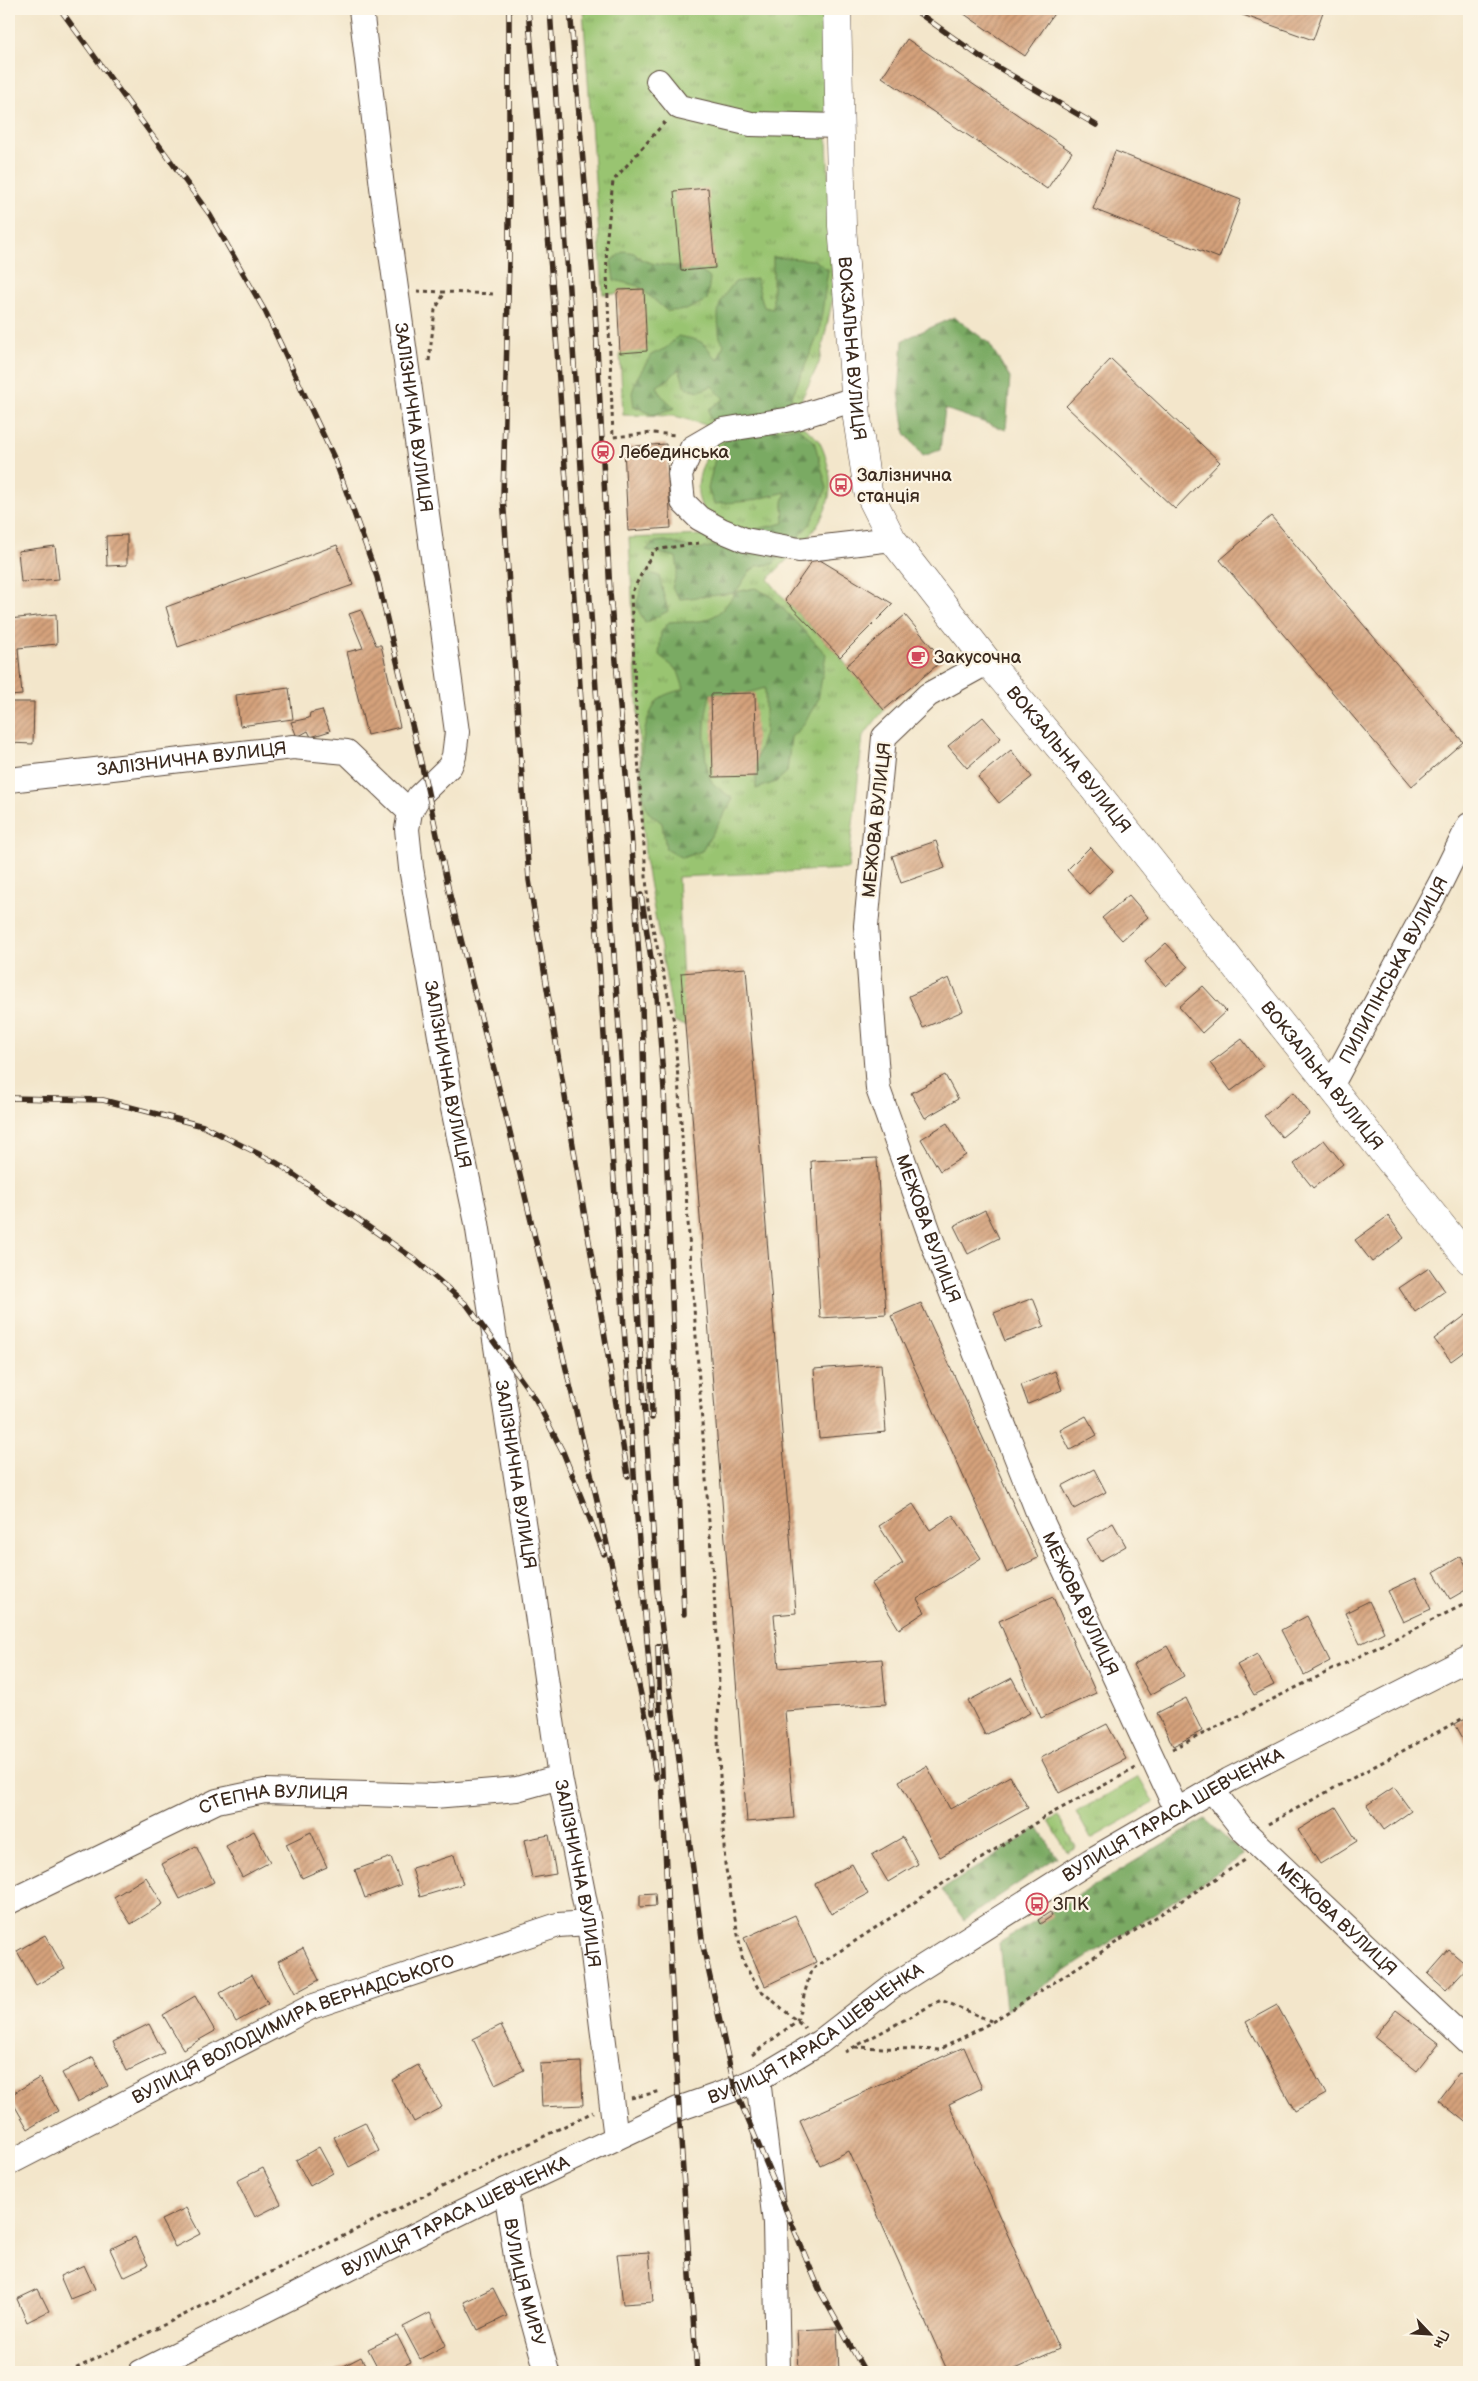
<svg xmlns="http://www.w3.org/2000/svg" width="1478" height="2381" font-family="'Balsamiq Sans',sans-serif">
	<defs>
		<pattern id="grass-tufts" width="24" height="20" patternUnits="userSpaceOnUse" patternTransform="scale(1.25)"><rect width="24" height="20" fill="#99c471"/><path d="M3 7l-1-3M5 7V3M7 7l1-3M15 17l-1-3M17 17v-4M19 17l1-3" fill="none" stroke="#7e9f5c"/></pattern>
		<pattern id="forest-firs" width="22" height="20" patternUnits="userSpaceOnUse" patternTransform="scale(1.25)"><rect width="22" height="20" fill="#7aaa63"/><path d="M5 1l3.5 6h-7zM16 11l3.5 6h-7z" fill="#658b51"/></pattern>
		<pattern id="building-hatch" width="6" height="6" patternUnits="userSpaceOnUse" patternTransform="scale(1.25)"><rect width="6" height="6" fill="#d5a27c"/><path d="M-1 1l2-2M0 6l6-6M5 7l2-2" fill="none" stroke="#ae8465"/></pattern>
	</defs>
	<rect width="100%" height="100%" fill="#fcf5e5"/>
	<filter id="ink" filterUnits="userSpaceOnUse"><feTurbulence type="fractalNoise" baseFrequency=".02" numOctaves="2"/><feDisplacementMap in="SourceGraphic" scale="10" xChannelSelector="R" yChannelSelector="G"/><feConvolveMatrix kernelMatrix="1 2 1 2 8 2 1 2 1" color-interpolation-filters="sRGB"/></filter>
	<filter id="wash" filterUnits="userSpaceOnUse"><feTurbulence type="fractalNoise" baseFrequency=".0096" numOctaves="4" result="noise"/><feDisplacementMap in="SourceGraphic" scale="20" xChannelSelector="R" yChannelSelector="G"/><feGaussianBlur stdDeviation="1.12" result="paint"/><feColorMatrix in="noise" values="0 0 0 0 0 0 0 0 0 0 0 0 0 0 0 0 0 1.4 0 .05"/><feComposite in="paint" operator="in"/></filter>
	<g filter="url(#wash)">
		<rect width="100%" height="100%" fill="#f3e6cb"/>
		<path fill="url(#grass-tufts)" stroke="#6a7748" d="M583 9H822L833 297 819 363 792 419C801 426 813 433 819 441 824 450 827 461 829 470 838 519 798 547 768 579L785 600 840 657 884 710 863 736 848 869 678 877 685 1026 674 1022 645 859 629 538 730 534C722 526 710 519 704 510 687 486 709 449 723 430L675 416 623 415 620 353 643 289 619 290 617 294H603Z
			M1139 1777 1154 1803 1091 1839 1076 1812Z
			M1058 1816 1076 1847 1067 1852 1049 1821Z"/>
		<path fill="url(#forest-firs)" stroke="#5a6a40" d="M624 251 634 253C649 272 690 260 710 278L707 300 686 310 667 311 638 286 614 280 611 261Z
			M773 257 815 260 828 270 819 333 790 401 783 412 727 421 710 419 709 409 724 399 712 386 700 391 686 388 679 369 669 379 657 386 661 395 675 408 653 415 634 406 632 393 637 378 651 355 666 348 678 336C687 338 699 339 705 345 711 350 711 356 718 360L724 344C720 339 719 336 719 329 716 307 720 299 735 282L756 279 764 307 773 309Z
			M954 317 989 343 1010 378 1006 430 945 409 940 450 923 456 905 433 899 392 903 340Z
			M797 427 814 441 827 488 810 524 773 564 757 566 749 572 736 592 755 588 771 596 826 654 818 700 802 727 791 737 787 772 776 782 756 789V761L765 732V688L744 694H711C703 711 702 766 712 782 717 788 727 794 733 799L702 851 682 858 666 849 662 823 648 812C637 785 638 722 659 699 664 694 677 691 684 689L678 671 659 655 661 632 669 622C677 621 683 622 690 622 714 621 722 612 735 593L680 599 672 588 678 569 676 557 646 550 655 542 665 541 696 549 736 544 749 531 784 523 783 502 786 492 750 501 714 504 708 489 716 454 728 436Z
			M647 572 659 576 668 611 645 623 636 605Z
			M1205 1819 1244 1855 1006 2010 999 1943Z
			M1038 1827 1057 1857 964 1920 942 1890Z"/>
		<g id="blocks">
			<path fill="url(#building-hatch)" d="M957 9H1057L1025 56Z
				M1226 9H1324L1313 40Z
				M907 39 1072 152 1047 189 882 77Z
				M1115 151 1241 200 1219 258 1093 209Z
				M708 188 715 268 681 271 674 191Z
				M644 289 647 351 620 353 617 294 619 290Z
				M1111 359 1220 462 1175 509 1066 406Z
				M666 444 671 528 628 531 624 447Z
				M1271 516 1463 742 1412 786 1220 560Z
				M127 535V565L107 566 106 536Z
				M337 545 353 585 178 647 166 607Z
				M55 546 59 579 21 582 18 551Z
				M815 557 893 604 840 657 785 600Z
				M361 610 376 645H381L400 727 367 735 347 652 363 648 349 614Z
				M56 614 57 644 18 648 22 695 9 696V619Z
				M905 615 943 660 884 710 846 666Z
				M289 688 293 719 240 726 236 695Z
				M755 693 757 776 713 777 711 694Z
				M9 702H34L33 744 9 743Z
				M322 710 330 731 311 737 308 731 297 737 291 722 309 718 310 713Z
				M983 717 1001 738 967 768 948 746Z
				M1011 750 1032 777 999 803 978 777Z
				M936 841 945 868 901 883 892 856Z
				M1090 847 1113 871 1089 894 1067 870Z
				M1129 895 1148 917 1122 940 1102 918Z
				M1166 943 1188 967 1166 986 1145 962Z
				M746 968 796 1613 774 1615 779 1668 882 1659 886 1704 785 1711 794 1818 747 1822 681 973Z
				M949 978 963 1011 923 1028 909 996Z
				M1203 986 1226 1011 1202 1033 1179 1007Z
				M1242 1039 1263 1067 1231 1091 1210 1063Z
				M945 1075 958 1099 925 1118 911 1093Z
				M1293 1092 1310 1114 1282 1137 1264 1116Z
				M947 1123 966 1155 940 1171 921 1139Z
				M1324 1140 1343 1164 1313 1188 1294 1164Z
				M877 1158 886 1314 820 1318 811 1161Z
				M985 1210 999 1238 968 1254 954 1226Z
				M1388 1216 1404 1238 1372 1262 1355 1240Z
				M1429 1268 1445 1291 1415 1312 1399 1288Z
				M1033 1298 1044 1326 1005 1341 994 1313Z
				M921 1303 1038 1558 1007 1573 891 1316Z
				M1466 1315 1469 1320V1348L1451 1361 1434 1339Z
				M881 1364 886 1432 819 1438 814 1369Z
				M1055 1371 1062 1390 1028 1404 1021 1385Z
				M1086 1416 1097 1435 1070 1450 1060 1430Z
				M1094 1469 1106 1492 1074 1509 1062 1486Z
				M913 1504 930 1530 953 1515 981 1558 917 1599 925 1612 899 1629 871 1584 903 1563 879 1526Z
				M1113 1523 1126 1546 1100 1561 1087 1539Z
				M1461 1556 1469 1571V1588L1450 1599 1434 1572Z
				M1416 1578 1431 1609 1403 1622 1388 1591Z
				M1053 1597 1096 1693 1041 1718 999 1621Z
				M1369 1601 1384 1632 1360 1644 1345 1613Z
				M1307 1616 1330 1661 1304 1675 1281 1630Z
				M1167 1646 1184 1676 1150 1695 1133 1665Z
				M1257 1654 1274 1685 1254 1695 1237 1665Z
				M1012 1678 1030 1713 985 1735 968 1701Z
				M1186 1698 1202 1731 1173 1746 1157 1713Z
				M1469 1716V1749L1455 1724Z
				M1107 1724 1126 1759 1059 1793 1041 1758Z
				M927 1766 950 1809 1010 1776 1028 1808 940 1857 899 1781Z
				M1394 1787 1411 1811 1384 1830 1367 1805Z
				M1336 1807 1357 1841 1320 1864 1298 1830Z
				M254 1831 270 1862 242 1877 226 1846Z
				M311 1832 327 1867 302 1878 286 1844Z
				M549 1835 556 1874 532 1878 524 1840Z
				M903 1837 918 1864 888 1882 872 1855Z
				M196 1846 214 1882 180 1899 162 1864Z
				M454 1855 463 1884 420 1897 412 1868Z
				M391 1857 401 1885 365 1898 355 1870Z
				M852 1864 868 1894 831 1914 815 1884Z
				M146 1877 163 1904 131 1924 114 1897Z
				M655 1893 656 1906 640 1907V1894Z
				M1050 1912 1052 1916 1040 1924 1038 1920Z
				M795 1915 816 1962 765 1986 744 1938Z
				M45 1935 65 1969 36 1985 17 1951Z
				M303 1948 319 1980 295 1993 278 1961Z
				M1449 1950 1468 1966 1446 1990 1428 1974Z
				M252 1975 268 2004 236 2022 220 1993Z
				M195 1996 215 2031 183 2049 163 2015Z
				M1277 2005 1326 2094 1295 2111 1246 2022Z
				M1396 2010 1439 2043 1417 2071 1374 2037Z
				M149 2024 164 2053 127 2071 113 2042Z
				M501 2025 524 2070 495 2084 473 2039Z
				M964 2047 982 2088 949 2104 1059 2349 1008 2372H948L849 2151 820 2165 800 2121Z
				M93 2057 108 2086 77 2102 62 2073Z
				M581 2062 583 2105 542 2107 540 2064Z
				M418 2065 442 2107 414 2122 392 2080Z
				M1459 2073 1469 2081V2125L1438 2100Z
				M39 2078 58 2111 28 2129 9 2096Z
				M365 2122 379 2151 349 2167 334 2137Z
				M319 2147 333 2173 310 2186 296 2160Z
				M263 2168 281 2204 255 2217 237 2181Z
				M186 2208 200 2234 175 2247 161 2220Z
				M135 2237 148 2265 123 2277 110 2249Z
				M649 2252 653 2302 623 2304 617 2254Z
				M84 2265 95 2289 70 2299 60 2276Z
				M493 2288 507 2316 478 2330 464 2302Z
				M38 2289 49 2311 27 2322 17 2299Z
				M430 2313 446 2345 420 2359 403 2327Z
				M837 2328 839 2372H799L797 2330Z
				M397 2335 411 2362 389 2372H380L368 2349Z
				M361 2357 369 2372H332Z"/>
		</g>
	</g>
	<g filter="url(#ink)">
		<use href="#blocks" fill-opacity="0" stroke="#574638" stroke-width="1"/>
		<g fill="none" stroke-linecap="round" stroke-linejoin="round">
			<g stroke="#574638" stroke-width="26">
				<g id="minor">
					<path id="s1" d="M361 9 382 187 457 732 454 756 450 766 419 796 410 812 407 829 411 868 450 1094 477 1223 534 1593 560 1777 589 1923 616 2138"/>
					<path d="M658 81 679 107 751 124 840 126"/>
					<path d="M855 399 792 419 723 430 692 448 680 474 683 502 699 518 721 530 745 540 799 550 892 539"/>
					<path id="s2" d="M988 662 928 695 884 737 866 926 878 1089 940 1263 1039 1515 1177 1811"/>
					<path id="s3" d="M9 780 293 747 347 752 410 812"/>
					<path id="s4" d="M1330 1088 1440 884 1469 825"/>
					<path id="s5" d="M1212 1790 1244 1831 1469 2043"/>
					<path id="s6" d="M9 1902 217 1801 265 1791 434 1796 517 1789 560 1777"/>
					<path d="M758 2079 775 2223 778 2372"/>
					<path id="s7" d="M9 2163 311 2007 558 1925 589 1923"/>
					<path id="s8" d="M506 2190 517 2263 547 2372"/>
					<path id="s9" d="M141 2372 506 2190 678 2109 735 2089 758 2079 820 2042 891 1987 1090 1861 1229 1780 1469 1658"/>
				</g>
			</g>
			<g stroke="#574638" stroke-width="29">
				<g id="major">
					<path id="s10" d="M837 9 842 226 857 418 868 491 892 539 988 662 1090 784 1469 1260"/>
				</g>
			</g>
			<path stroke="#574638" stroke-width="3" stroke-dasharray="4 4" stroke-linecap="butt" d="M665 122 613 181 606 245 613 437 653 433 676 435
				M417 291 496 294
				M429 361 435 310 445 292
				M699 543 654 550 631 594 638 757 648 906 674 1022 719 1665 718 1740 725 1864 743 1962 758 1988 805 2028
				M1172 1749 1469 1602
				M1268 1824 1469 1715
				M855 2047 939 2050 992 2022 1245 1860
				M845 2052 941 2000 991 2021
				M752 2055 797 2021 811 1970 1043 1818 1136 1768
				M631 2098 662 2091
				M69 2372 593 2112"/>
			<use href="#minor" stroke="#fff" stroke-width="24"/>
			<use href="#major" stroke="#fff" stroke-width="28"/>
			<g stroke="#3b2a1e" stroke-width="5.5">
				<path id="rail" d="M60 9 210 215 266 313 335 460 377 577 427 788 450 896 509 1128 594 1487 649 1730 656 1778
					M509 9V258L503 496 529 880 628 1476
					M528 9 553 292 637 1517 653 1713
					M550 9 657 1590 703 1946 735 2089 820 2291 865 2372
					M570 9 594 290 610 593 631 831 642 1005 652 1418
					M913 9 982 58 1096 125
					M641 895 657 996 664 1090 684 1614
					M9 1098 103 1100 203 1126 277 1163 413 1258 467 1305 536 1400 563 1452 604 1554
					M658 1646C664 1888 679 2130 697 2372"/>
			</g>
			<use href="#rail" stroke="#fcf5e5" stroke-width="4" stroke-dasharray="11" stroke-linecap="butt"/>
		</g>
	</g>
	<defs>
		<g id="station-ring" transform="scale(1.125)"><circle r="9.5" fill="#fcf5e5" stroke="#d1495b" stroke-width="1.5"/><path d="M-3-6H3Q5-6 5-4V2Q5 4 3 4L4.5 6H3L1.5 4h-3L-3 6H-4.5L-3 4Q-5 4-5 2V-4Q-5-6-3-6ZM-3.5-4v3h7v-3ZM-3.5 1v1.5H-2V1ZM2 1v1.5H3.5V1Z" fill="#d1495b"/></g>
		<g id="bus-ring" transform="scale(1.125)"><circle r="9.5" fill="#fcf5e5" stroke="#d1495b" stroke-width="1.5"/><path d="M-5-6H5V4H4V6H2V4H-2V6H-4V4H-5ZM-3.5-4V0h7V-4ZM-3.5 1.2v1.5H-2V1.2ZM2 1.2v1.5H3.5V1.2Z" fill="#d1495b"/></g>
		<g id="cafe-ring" transform="scale(1.125)"><circle r="9.5" fill="#fcf5e5" stroke="#d1495b" stroke-width="1.5"/><path d="M-5.5-4.5H6V0H3Q3 3.5 0 3.5H-2.5Q-5.5 3.5-5.5 0ZM3-3.2v2h1.7v-2ZM-6 4.5H4V6H-6Z" fill="#d1495b"/></g>
	</defs>
	<g fill-rule="evenodd">
		<use href="#station-ring" x="603" y="452"/>
		<use href="#bus-ring" x="841" y="485"/>
		<use href="#cafe-ring" x="918" y="657"/>
		<use href="#bus-ring" x="1037" y="1904"/>
	</g>
	<g text-anchor="middle" dominant-baseline="central" stroke-width="4.5" stroke-linejoin="round" paint-order="stroke">
		<g font-size="18" fill="#3b2a1e" stroke="#fcf5e5">
			<text stroke="none"><textPath href="#s10" startOffset="340">ВОКЗАЛЬНА ВУЛИЦЯ</textPath></text>
			<text stroke="none"><textPath href="#s1" startOffset="412">ЗАЛІЗНИЧНА ВУЛИЦЯ</textPath></text>
			<text stroke="none"><textPath href="#s3" startOffset="184">ЗАЛІЗНИЧНА ВУЛИЦЯ</textPath></text>
			<text stroke="none"><textPath href="#s10" startOffset="820">ВОКЗАЛЬНА ВУЛИЦЯ</textPath></text>
			<text transform="translate(877 820) rotate(-84)">МЕЖОВА ВУЛИЦЯ</text>
			<text stroke="none"><textPath href="#s4" startOffset="134">ПИЛИПІНСЬКА ВУЛИЦЯ</textPath></text>
			<text stroke="none"><textPath href="#s1" startOffset="1092">ЗАЛІЗНИЧНА ВУЛИЦЯ</textPath></text>
			<text stroke="none"><textPath href="#s10" startOffset="1225">ВОКЗАЛЬНА ВУЛИЦЯ</textPath></text>
			<text stroke="none"><textPath href="#s2" startOffset="631">МЕЖОВА ВУЛИЦЯ</textPath></text>
			<text stroke="none"><textPath href="#s1" startOffset="1498">ЗАЛІЗНИЧНА ВУЛИЦЯ</textPath></text>
			<text stroke="none"><textPath href="#s2" startOffset="1036">МЕЖОВА ВУЛИЦЯ</textPath></text>
			<text stroke="none"><textPath href="#s6" startOffset="288">СТЕПНА ВУЛИЦЯ</textPath></text>
			<text stroke="none"><textPath href="#s9" startOffset="1176">ВУЛИЦЯ ТАРАСА ШЕВЧЕНКА</textPath></text>
			<text stroke="none"><textPath href="#s1" startOffset="1902">ЗАЛІЗНИЧНА ВУЛИЦЯ</textPath></text>
			<text stroke="none"><textPath href="#s5" startOffset="180">МЕЖОВА ВУЛИЦЯ</textPath></text>
			<text stroke="none"><textPath href="#s7" startOffset="315">ВУЛИЦЯ ВОЛОДИМИРА ВЕРНАДСЬКОГО</textPath></text>
			<text stroke="none"><textPath href="#s9" startOffset="756">ВУЛИЦЯ ТАРАСА ШЕВЧЕНКА</textPath></text>
			<text stroke="none"><textPath href="#s9" startOffset="351">ВУЛИЦЯ ТАРАСА ШЕВЧЕНКА</textPath></text>
			<text stroke="none"><textPath href="#s8" startOffset="94">ВУЛИЦЯ МИРУ</textPath></text>
		</g>
		<g font-size="18" fill="#3b2a1e" stroke="#fcf5e5" text-anchor="start">
			<text x="619" y="452">Лебединська</text>
			<text x="857" y="475">Залізнична<tspan x="857" dy="21">станція</tspan></text>
			<text x="934" y="657">Закусочна</text>
			<text x="1053" y="1904">ЗПК</text>
		</g>
	</g>
	<rect width="1478" height="2381" fill="none" stroke="#fcf5e5" stroke-width="30"/>
	<g transform="translate(1430 2334) rotate(115)" stroke="#fcf5e5" stroke-width="4" paint-order="stroke">
	<path d="M0-4L9 19L0 12L-9 19Z" fill="#3b2a1e"/>
	<text y="-8" font-size="14" font-weight="bold" text-anchor="middle" fill="#3b2a1e">Пн</text>
	</g>
</svg>
